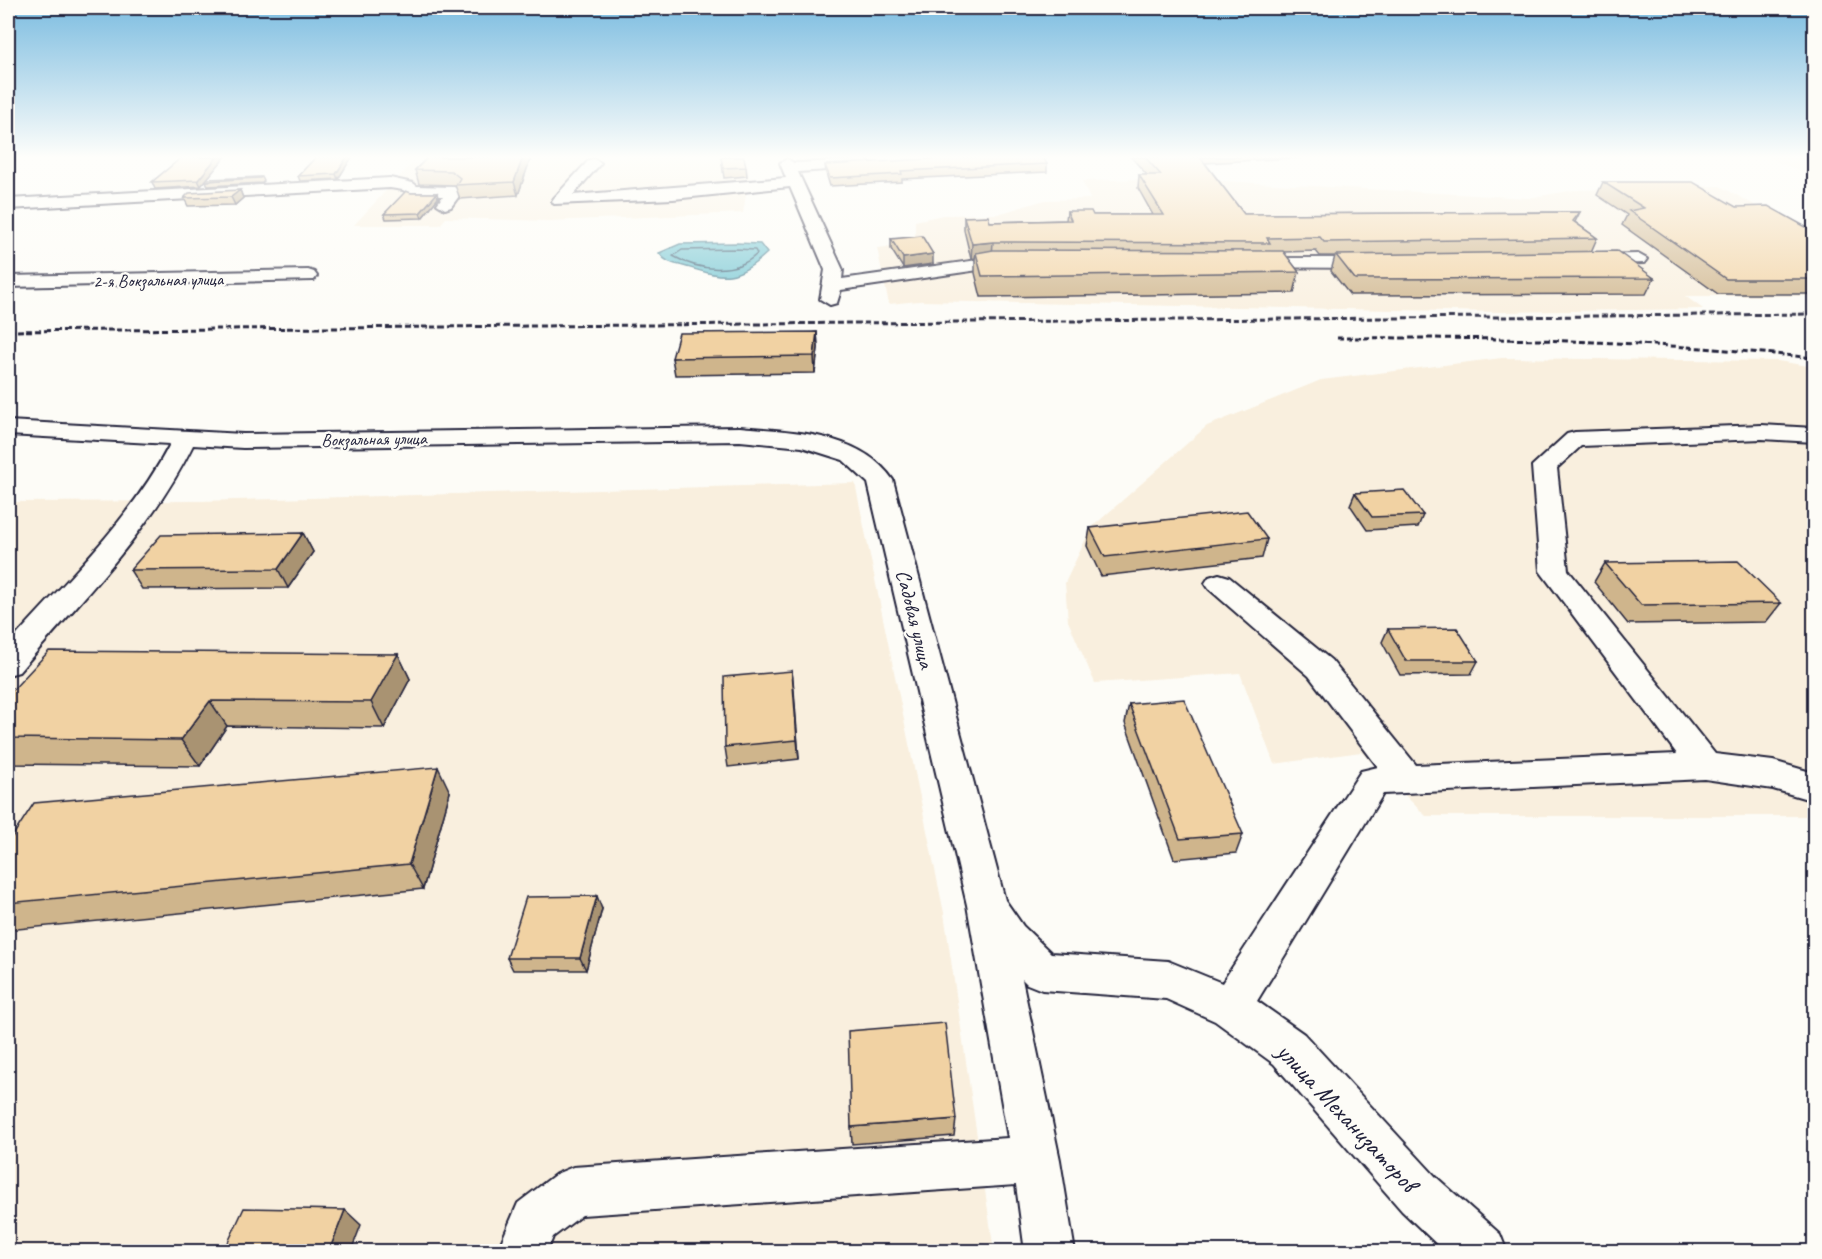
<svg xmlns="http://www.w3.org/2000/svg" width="1822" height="1259" font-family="Caveat,sans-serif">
	<rect width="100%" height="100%" fill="#fdfcf7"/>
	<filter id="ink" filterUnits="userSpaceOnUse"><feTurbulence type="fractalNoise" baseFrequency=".0167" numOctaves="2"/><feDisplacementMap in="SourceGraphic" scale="12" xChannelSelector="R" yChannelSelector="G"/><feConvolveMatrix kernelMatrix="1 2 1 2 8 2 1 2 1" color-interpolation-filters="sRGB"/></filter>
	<g filter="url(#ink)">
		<path fill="#f9efde" d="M531 157H747L749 177 743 213 549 221 446 218 440 225H354L411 164Z
			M1768 157H1814V176L1780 163Z
			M1169 178 1528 198 1575 190 1720 186 1814 238V296H1685L1703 309 1502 312 919 301 889 304 877 248 915 244V221L943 215 998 214 1045 200 1090 199 1082 181Z
			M1502 358 1778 361 1814 367V816H1426L1361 752 1274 764 1240 673 1095 683 1068 621 1065 583 1091 528 1207 426 1321 380Z
			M855 483 944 913 994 1251H8V502L200 501Z"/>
		<path fill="#77c7d3" stroke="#558596" stroke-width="1.5" d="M736 243 760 244 767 253C736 282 724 278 687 267 674 263 667 264 659 253L680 244Z"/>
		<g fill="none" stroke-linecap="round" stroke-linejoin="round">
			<path stroke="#446478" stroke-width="1.5" d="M736 249 755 250 757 254C735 275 699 271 673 256L682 250Z"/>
			<g stroke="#22223b" stroke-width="4">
				<path id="minor" d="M594 159 601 163 573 195 786 178 780 163 787 159 794 163 866 160 873 164 871 167 798 172 843 270 842 279 992 258H1015L1024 263 1015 268H992L841 290 837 303 830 305 820 299 825 270 790 187 673 199 554 204 552 201 554 198 589 160Z
					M390 178 413 183 417 186 454 187 462 192 451 207 445 209 437 204 443 196H413L403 190 390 188 8 209V199Z
					M1638 254 1647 259 1644 263 1588 265 1579 260 1588 255Z
					M1252 258H1375L1384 263 1375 268 1246 267 1243 263 1246 259Z
					M308 270 314 272 317 276 314 280 8 287V276Z
					M8 421 243 434 740 427C792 432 860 432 893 480L1005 900 1023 926 1051 953 1168 961 1222 983 1361 771 1378 767 1309 676 1209 589 1205 583 1209 577 1219 574 1229 577 1331 660 1416 765 1677 754 1540 571 1532 466 1567 434 1575 432 1762 425 1814 428V442L1762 439 1581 446 1557 468 1568 570 1715 754 1773 761 1814 773V801L1773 789 1705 779 1383 794 1257 1001 1304 1034 1436 1177 1500 1234 1507 1252H1445L1402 1211 1274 1064 1215 1021 1166 999 1042 990 1027 984 1022 979 1060 1160 1075 1252H1025L1016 1185 582 1215 553 1237 547 1252H497L518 1203 556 1174 573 1167 1008 1138 967 905 868 483 843 460 802 447 740 441 243 448 193 445C153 528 79 602 19 672L8 675V645C64 582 131 520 170 444L8 435Z"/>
			</g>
			<use href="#minor" fill="#fdfcf7" fill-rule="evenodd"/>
			<path stroke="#22223b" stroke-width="3" stroke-dasharray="6 3" stroke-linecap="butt" d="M8 331 1814 314
				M1337 338C1497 337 1655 341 1814 358"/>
		</g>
		<path fill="#cfb58c" stroke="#22223b" stroke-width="1.5" d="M182 157H225L201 186 155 189 152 182Z
			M316 157H352L338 179 300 181 298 176Z
			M428 157H530V160L518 195 460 199 455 185 419 184 415 170Z
			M721 157 746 167 747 176 724 178Z
			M820 157H856L821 159Z
			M1131 157H1309L1205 163 1244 214 1580 212 1575 222 1597 238 1591 252 1654 278 1646 294 1350 295 1331 271 1335 256H1320L1316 251 1283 252 1299 272 1294 293 981 297 975 273V258L971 259 964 230V217L990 222 1066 220 1067 211 1093 215H1153L1138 188 1139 175H1147Z
			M1047 164V172L902 179V182L830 186 826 173 825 165Z
			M262 177 264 181 262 183 208 186 206 181Z
			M1603 182 1736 207 1815 232V294H1718L1622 225 1627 215 1597 195Z
			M240 190 243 198 235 205 188 206 184 198Z
			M411 193H437L438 198 422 218 386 219 384 214Z
			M891 239 933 264 903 268 891 249Z
			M817 332 818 348 815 373 675 375 672 358Z
			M1355 493 1423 515 1418 527 1367 530 1350 505Z
			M1090 528 1267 539 1262 558 1101 576 1087 546Z
			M303 533 313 552 288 588 142 589 130 570Z
			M1605 563 1781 603 1766 622 1628 624 1594 582Z
			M1388 629 1478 661 1471 674 1400 675 1382 642Z
			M398 654 410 679 384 728 227 726 200 766 8 764V695Z
			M792 671 799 759 728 767 725 747Z
			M1129 704 1243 834 1236 853 1174 859 1125 723Z
			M450 792 423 889 8 930V903Z
			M602 909 586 970H513L507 958Z
			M956 1119 954 1136 852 1144 851 1127Z"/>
		<path fill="#a99372" stroke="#22223b" stroke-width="1.5" d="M217 157H225L201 186 198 180Z
			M347 157H352L338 179 336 174Z
			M523 157H530V160L518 195 514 182Z
			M240 190 243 198 235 205 231 197Z
			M437 193 438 198 422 218 420 213Z
			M993 242 992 256 976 253 975 258 971 259 972 244Z
			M933 254V264L903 268V258Z
			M817 332 818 348 815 373 814 356Z
			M303 533 313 552 288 588 278 569Z
			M398 654 410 679 384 728 371 702Z
			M792 671 794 690 799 759 797 740Z
			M210 701 227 726 200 766 181 740Z
			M438 767 450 792 423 889 409 864Z
			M597 896 602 909 586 970 580 958Z
			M345 1210 361 1225 351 1251H329Z"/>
		<path fill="#f1d2a3" stroke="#22223b" stroke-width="1.5" d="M182 157H217L198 180 152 182Z
			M316 157H347L336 174 298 176Z
			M428 157H523L514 182 456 185 460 178 451 171 415 170Z
			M721 157H744L746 167 723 168Z
			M962 157H1043L1047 164 901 171 902 174 830 178 825 165Z
			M1145 157H1200L1244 214 1580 212 1573 221 1597 238 1324 242 1320 237 1267 238 1270 243 993 242 972 244 964 217 988 216 990 222 1071 220 1067 211H1091L1093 215H1164L1139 175H1161Z
			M262 177 260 178 206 181 207 179Z
			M1603 182H1693L1736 207 1768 206 1815 232V279H1726L1629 211 1644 208Z
			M240 190 231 197 184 198 189 193Z
			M406 191 411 193H437L420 213 384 214Z
			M922 236 933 254 903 258 891 239Z
			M993 250 1283 251 1299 272 982 276 976 253Z
			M1617 251 1654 278 1355 279 1336 255Z
			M817 332 814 356 672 358 679 333Z
			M1404 490 1423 515 1372 517 1355 493Z
			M1247 511 1267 539 1105 557 1090 528Z
			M303 533 278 569 130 570 161 535Z
			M1738 561 1781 603 1641 605 1605 563Z
			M1457 628 1478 661H1406L1388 629Z
			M49 651 398 654 371 702 210 701 181 740 8 738V695Z
			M792 671 797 740 725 747 724 677Z
			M1184 699 1243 834 1180 839 1129 704Z
			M438 767 409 864 8 903V843L34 803Z
			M597 896 580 958H507L526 897Z
			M945 1023 956 1119 851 1127 848 1031Z
			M244 1208 345 1210 329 1251H224Z
			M695 1250V1251H668Z"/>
	</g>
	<linearGradient id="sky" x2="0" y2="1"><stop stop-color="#7bbce0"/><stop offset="0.47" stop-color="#fefefb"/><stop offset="1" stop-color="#fefefb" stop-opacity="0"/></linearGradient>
	<rect width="1822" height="334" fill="url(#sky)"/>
	<g text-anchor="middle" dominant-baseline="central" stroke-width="5" stroke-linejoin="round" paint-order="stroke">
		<g font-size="18" fill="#22223b" stroke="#fdfcf7">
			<text transform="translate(158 280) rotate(-1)">2-я Вокзальная улица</text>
			<text transform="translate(374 439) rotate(-1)">Вокзальная улица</text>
		</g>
		<g font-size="21" fill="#22223b" stroke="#fdfcf7">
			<text transform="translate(915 619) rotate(76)">Садовая улица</text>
		</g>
		<g font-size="26" fill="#22223b" stroke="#fdfcf7">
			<text transform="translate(1347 1117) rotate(47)">улица Механизаторов</text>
		</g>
	</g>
	<rect width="1822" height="1259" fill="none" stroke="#fdfcf7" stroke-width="30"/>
	<rect x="15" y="15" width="1792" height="1229" fill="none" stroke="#22223b" stroke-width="2" filter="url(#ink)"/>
</svg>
